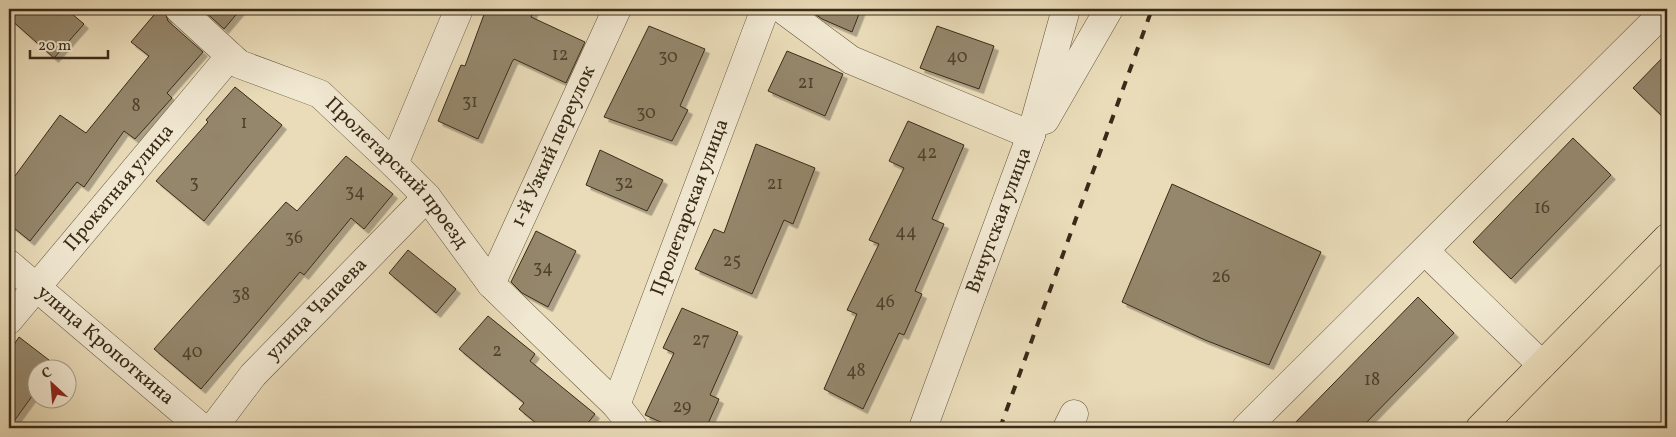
<svg xmlns="http://www.w3.org/2000/svg" width="1676" height="437" font-family="Vollkorn,serif">
	<defs>
		<filter id="shadow"><feDropShadow dx="4.5" dy="4.5" stdDeviation="0" flood-color="#0004"/></filter>
	</defs>
	<rect width="100%" height="100%" fill="#eadcb9"/>
	<filter id="stains"><feTurbulence type="fractalNoise" baseFrequency=".004" numOctaves="4"/><feColorMatrix values="0 0 0 0 .2 0 0 0 0 .09 0 0 0 0 .02 0 0 0 .5 -.17"/></filter>
	<radialGradient id="worn" r=".72"><stop offset=".6" stop-color="#630" stop-opacity="0"/><stop offset="1" stop-color="#630" stop-opacity=".3"/></radialGradient>
	<path fill="#95876c" stroke="#392b18" filter="url(#shadow)" d="M9 9H66L84 24 54 58 9 18Z
		M159 9H164L168 21 203 52 167 93 172 98 135 139 124 131 84 187 77 182 30 241 9 224V184L60 115 86 133 149 56 131 42Z
		M202 9H241L224 29Z
		M486 9H534L531 17 585 42 566 83 514 59 512 62 478 139 438 121 461 65 465 66Z
		M808 9H861L852 32 822 19Z
		M649 26 705 49 680 106 688 110 672 141 604 117Z
		M937 26 994 46 979 89 920 68Z
		M787 51 843 74 825 116 768 91Z
		M1667 53V121L1633 88Z
		M235 87 282 125 204 221 156 181 208 122 206 120Z
		M908 121 964 145 932 219 944 224 915 291 922 294 904 335 899 333 863 409 824 389 857 314 847 310 879 244 869 240 904 168 889 161Z
		M1573 138 1611 175 1511 279 1473 242Z
		M756 144 815 168 793 224 784 220 752 294 695 269 714 229 724 233Z
		M600 150 663 180 647 211 586 185Z
		M346 156 393 194 364 229 351 218 304 275 300 272 201 389 154 349 286 202 297 211Z
		M1172 184 1321 252 1269 365 1205 340 1122 302Z
		M536 231 576 251 548 307 522 293 511 282Z
		M408 250 456 289 436 313 389 273Z
		M1418 297 1454 333 1361 428H1290Z
		M682 308 738 332 710 395 719 399 706 428H674L645 415 674 353 663 348Z
		M488 316 535 354 530 361 595 414 584 428H542L519 409 524 403 459 349Z
		M19 337 62 370H38V388L9 428V352Z"/>
	<g fill="none" stroke-linecap="round" stroke-linejoin="round">
		<g stroke="#655740" stroke-width="29">
			<g id="minor">
				<path id="s1" d="M179 9 239 64 320 94 394 164 427 197 491 284 616 405 634 428"/>
				<path d="M782 9 851 60 1031 135"/>
				<path d="M1045 120 1109 9"/>
				<path d="M394 164 459 9"/>
				<path d="M1425 251 1542 365"/>
				<path id="s2" d="M9 264 202 428"/>
				<path id="s3" d="M491 284 617 9"/>
				<path id="s4" d="M9 320 230 56"/>
				<path id="s5" d="M616 405 765 9"/>
				<path id="s6" d="M213 428 253 375 427 197"/>
				<path id="s7" d="M923 428 1031 135 1066 9"/>
				<path d="M1067 428 1074 414"/>
				<path d="M1246 428 1667 9"/>
			</g>
		</g>
		<g stroke="#392b18" stroke-width="29">
			<path id="major" d="M1480 428 1667 238"/>
		</g>
		<use href="#minor" stroke="#f1e8d2" stroke-width="28"/>
		<use href="#major" stroke="#eadcb9" stroke-width="28"/>
		<path stroke="#392b18" stroke-width="4" stroke-dasharray="9 9" stroke-linecap="butt" d="M1000 428 1152 9"/>
	</g>
	<g text-anchor="middle" dominant-baseline="central" stroke-width="5" stroke-linejoin="round" paint-order="stroke">
		<g font-size="18" fill="#50422d">
			<text x="560" y="55">12</text>
			<text x="668" y="57">30</text>
			<text x="957" y="57">40</text>
			<text x="806" y="83">21</text>
			<text x="470" y="102">31</text>
			<text x="136" y="106">8</text>
			<text x="646" y="113">30</text>
			<text x="244" y="123">1</text>
			<text x="927" y="153">42</text>
			<text x="194" y="183">3</text>
			<text x="624" y="183">32</text>
			<text x="775" y="184">21</text>
			<text x="355" y="192">34</text>
			<text x="1542" y="208">16</text>
			<text x="906" y="232">44</text>
			<text x="294" y="238">36</text>
			<text x="732" y="261">25</text>
			<text x="543" y="268">34</text>
			<text x="1221" y="277">26</text>
			<text x="241" y="295">38</text>
			<text x="885" y="302">46</text>
			<text x="701" y="340">27</text>
			<text x="497" y="351">2</text>
			<text x="192" y="352">40</text>
			<text x="856" y="371">48</text>
			<text x="1372" y="380">18</text>
			<text x="682" y="407">29</text>
		</g>
		<g font-size="20" fill="#392b18" stroke="#f1e8d2">
			<text stroke="none"><textPath href="#s3" startOffset="151">1-й Узкий переулок</textPath></text>
			<text stroke="none"><textPath href="#s1" startOffset="278">Пролетарский проезд</textPath></text>
			<text stroke="none"><textPath href="#s4" startOffset="172">Прокатная улица</textPath></text>
			<text stroke="none"><textPath href="#s5" startOffset="211">Пролетарская улица</textPath></text>
			<text stroke="none"><textPath href="#s7" startOffset="221">Вичугская улица</textPath></text>
			<text stroke="none"><textPath href="#s6" startOffset="158">улица Чапаева</textPath></text>
			<text stroke="none"><textPath href="#s2" startOffset="126">улица Кропоткина</textPath></text>
		</g>
	</g>
	<rect width="1676" height="437" fill="none" stroke="#eadcb9" stroke-width="30"/>
	<rect x="10" y="10" width="1656" height="417" fill="none" stroke="#392b18" stroke-width="2.5"/>
	<rect x="15" y="15" width="1646" height="407" fill="none" stroke="#392b18"/>
	<g transform="translate(52 384) rotate(334)"><circle r="24" fill="#f1e8d2" stroke="#a79c88"/>
	<path d="M0-4L9 19L0 12L-9 19Z" fill="#8f2418"/>
	<text y="-8" font-size="14" font-weight="bold" text-anchor="middle" fill="#392b18">С</text>
	</g>
	<path d="M30 50v8h78v-8" fill="none" stroke="#392b18" stroke-width="2.5"/>
	<text x="38" y="50" font-size="15" fill="#392b18" stroke="#f1e8d2" stroke-width="4" paint-order="stroke">20 m</text>
	<rect width="100%" height="100%" filter="url(#stains)"/>
	<rect width="100%" height="100%" fill="url(#worn)"/>
</svg>
